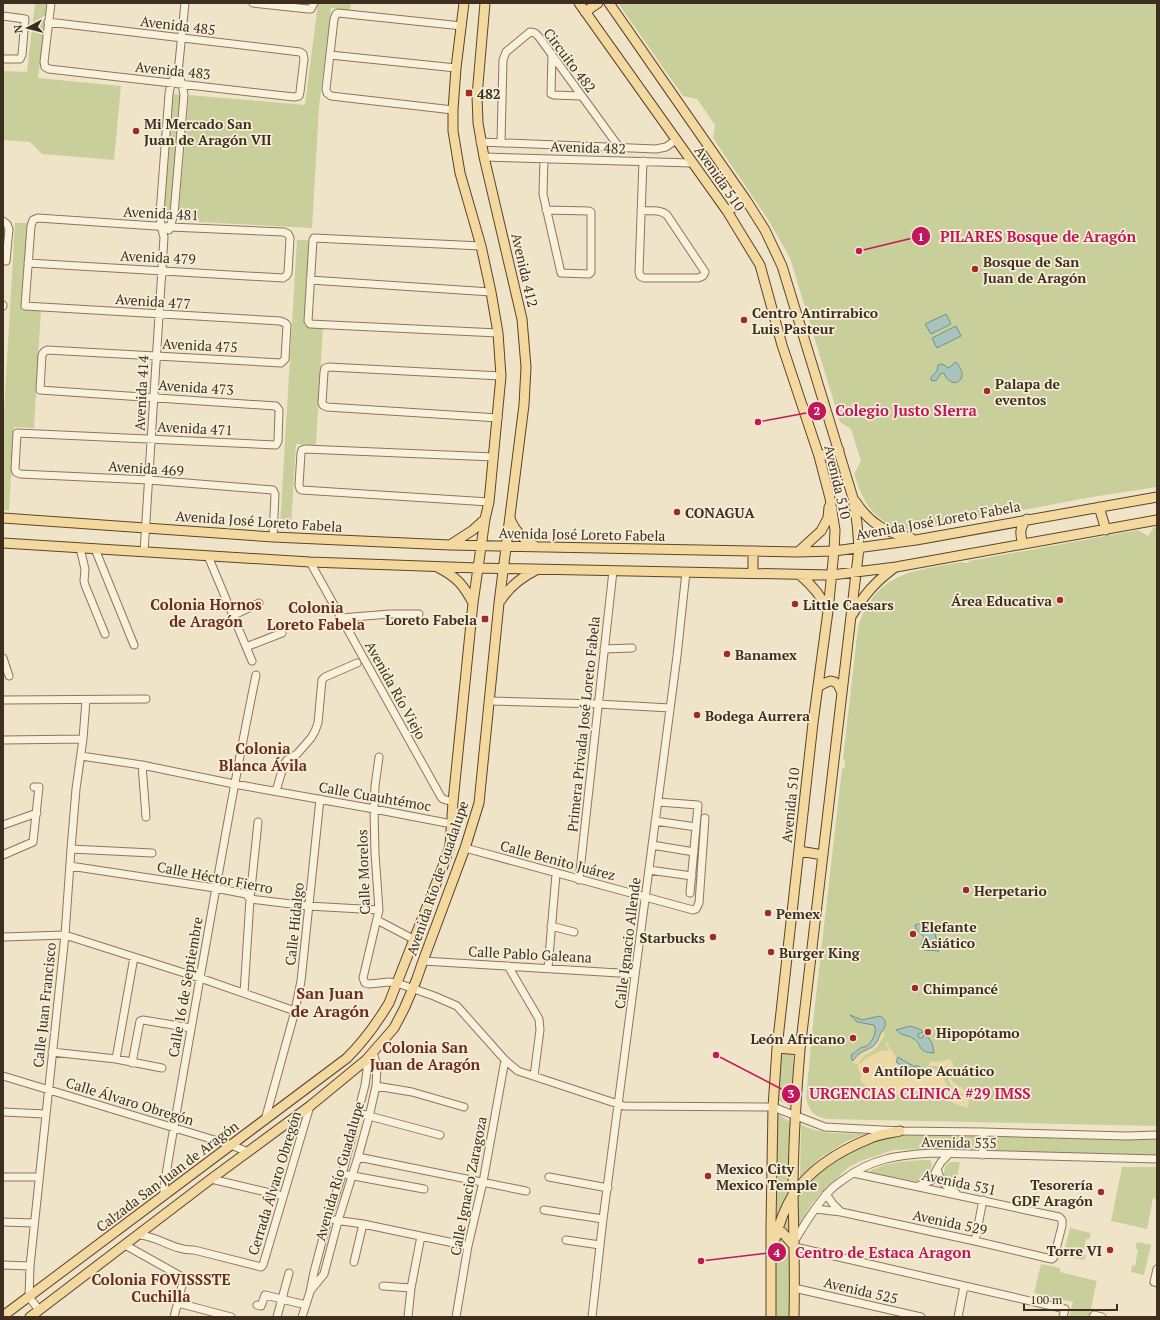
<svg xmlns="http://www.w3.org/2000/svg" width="1160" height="1320" font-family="'PT Serif',serif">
	<rect width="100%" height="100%" fill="#f0e4c8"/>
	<path fill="#c9cf9b" d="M35 3H48L38 78 121 86 114 160 42 154 30 142 3 140V71L27 72Z
		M318 3H351L350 10 331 8 319 107 312 228 178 221 189 95 305 105Z
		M618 3H1157V487L1092 497 912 531C876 524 865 508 854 474L861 461 851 429 840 422 790 258 769 221 713 138 715 125 697 99 683 96Z
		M172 94 183 95 172 214 160 212Z
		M15 223H27L22 308 41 309 34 428 14 427 9 510H3V429Z
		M297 240H309L304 325 323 326 316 445 296 444 291 527 280 526Z
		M1154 527H1157V1126L827 1119C813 1116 810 1112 806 1098L814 1013 842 769 845 767V761L843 759 858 627C877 571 913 571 963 562L964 563H968L969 561 1138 530 1148 536Z
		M782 1052H792L793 1056 792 1104 790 1106 776 1099 778 1056Z
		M777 1113 790 1122V1191L777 1217Z
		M801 1125C823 1135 843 1133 866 1134L847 1141 820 1158 800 1179Z
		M909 1135 973 1136 976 1138C977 1144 976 1148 971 1150L924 1149 893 1150 861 1161 849 1167 821 1193 811 1205 799 1226C799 1219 796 1204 798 1198 800 1193 806 1187 809 1183 833 1153 872 1138 909 1135Z
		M992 1136 1157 1137V1155L995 1152 988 1147 987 1143Z
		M924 1160H930L932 1163C930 1173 931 1177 921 1182L867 1173C884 1162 904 1161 924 1160Z
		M950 1162H960L956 1184C945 1180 941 1177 946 1165Z
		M1122 1167H1157V1199L1153 1198 1147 1229 1111 1221Z
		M790 1213V1317H775C775 1294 774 1268 778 1245 781 1234 785 1223 790 1213Z
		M1070 1228 1091 1233 1089 1239H1086L1083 1254 1086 1255 1084 1260 1063 1256Z
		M1137 1242 1151 1245 1144 1275 1131 1272 1132 1265 1135 1266 1138 1250 1135 1249Z
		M1041 1264 1060 1268V1272L1097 1281 1089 1317H1069L1073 1302 1034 1293Z"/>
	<path fill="#ecd9a5" d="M882 1032 885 1034 884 1036 877 1047 874 1050 864 1056 858 1064 852 1063 857 1056 877 1039 878 1035Z
		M887 1041 890 1050H892L897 1059V1063L902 1066 904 1069 910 1071 913 1075 924 1074 930 1068C948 1072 939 1076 949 1087 952 1091 957 1093 962 1096L963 1102V1094C950 1088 948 1082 947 1069L942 1066H928L931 1061 936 1062 951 1059 952 1063 953 1062C953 1068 950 1073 951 1078 953 1086 964 1086 967 1093 970 1097 968 1103 968 1108 949 1103 931 1091 911 1092 897 1093 885 1100 871 1100L867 1095 870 1091 860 1080 862 1077 857 1066 868 1057 881 1051H887L888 1048 886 1045Z"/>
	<path fill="#a9c4bc" stroke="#6f938a" d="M946 314 951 324 931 334 925 324Z
		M956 326 961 336 937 348 932 338Z
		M955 362 957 363C959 367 963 371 962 375 962 381 955 385 950 381 947 380 945 376 944 373L940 374 937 380 934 381 931 380V377L937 371 938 365 942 364 949 368Z
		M928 921 934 929 939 951 924 950 921 944 924 937 916 929 915 925Z
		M850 1015 862 1020 880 1016C886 1019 886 1024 884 1029 879 1033 880 1038 876 1043 873 1048 867 1049 862 1052 858 1054 855 1058 853 1061L851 1059 852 1054C855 1053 856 1051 859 1049 861 1047 863 1047 865 1047 872 1043 878 1032 874 1025L857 1022Z
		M910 1026 919 1029 924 1032 918 1034 919 1038H922L925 1033 932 1043 934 1053C916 1052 923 1045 914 1039 907 1034 903 1037 896 1030Z
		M898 1057 913 1066H919L924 1070V1074L913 1075 910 1071 904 1069 902 1066 896 1062Z"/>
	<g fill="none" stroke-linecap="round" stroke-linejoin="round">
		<g stroke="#8d765c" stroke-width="9">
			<path id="minor" d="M253 3 308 9H311L314 3
				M3 16 25 19 22 55 20 59H3
				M48 22 300 52 303 54 304 59 300 92 299 96 294 97 49 69 45 67 44 62 51 3
				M552 54 551 94 554 95 581 96
				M330 55 456 68
				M453 110 331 96 327 93 326 89 334 19 336 14 338 13 462 26
				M480 142 656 149 666 147 676 140
				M501 142 503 60 506 52 530 32 535 33 539 37 619 147
				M484 157 692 163
				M544 159 543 194 561 273 589 274 591 272V212L589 211 546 210
				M641 211C650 211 660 209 667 215L705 272 703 276 698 278H644L640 276 639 272 643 161
				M3 221 7 224 9 229 6 261H3
				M169 230 170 227 174 214 184 95 182 84 178 73 185 3
				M481 246 314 238 313 240 308 321 310 324 498 333
				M28 263 283 278 286 276 288 273 290 238 288 234 284 232 170 227 38 218 33 220 31 226 25 306 280 321 285 323 287 325 285 359 281 363 47 350 44 352 42 355 40 390 276 406 279 410 278 441 276 445 17 433 15 469 16 472 20 474 149 480 273 490 275 494 273 537
				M310 280 491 292
				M3 305V306
				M498 418 327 407 323 405 322 403 324 372 325 368 329 367 501 376
				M489 502 302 490 300 489 299 485 301 453 302 450 305 449 494 457
				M80 548 85 569 84 581 85 585 105 634
				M95 549 134 645
				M144 552 164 237 161 226 160 213 169 94 171 83 178 73
				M208 556 252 661
				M310 562 441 797 443 799 453 802
				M232 616 259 603
				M341 618 390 614H419
				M246 647 282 633
				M604 649 632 648
				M3 658 9 676
				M3 700 146 699
				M489 701 598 704 670 708
				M3 740 83 739
				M81 756 142 765 234 784 374 809 452 824
				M379 757 375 786 374 809 375 853 379 910 363 978 365 983 369 984 389 982 397 983 434 996 457 1006 505 1060 518 1071 624 1106 773 1107 825 1127 900 1131 983 1132 1127 1136 1157 1135
				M142 765 146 817
				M276 791 284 764 287 760 297 754 311 738 315 731 318 723 322 680 325 677 357 663
				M658 802 698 805 690 893
				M655 821 696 827
				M3 825 37 813
				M652 845 694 852
				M465 848 693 910 696 909 699 903 705 818
				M71 849 152 853
				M3 855 33 842 39 787H34
				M70 866 215 888 246 894 250 899 308 906 379 910
				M649 870 692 876
				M579 880 613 571
				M377 920 415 940
				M551 926 574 932
				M3 937 65 935 200 978 295 1011
				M423 961 635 974
				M508 966 539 1019 540 1030 534 1076
				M548 968 556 874
				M244 993 250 899 258 822
				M52 1052 116 1059 162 1068
				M116 1059 134 957
				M132 1063 140 1021 143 1020 191 1028
				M3 1076 231 1145 248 1152
				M376 1086 412 1092 464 1107
				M3 1112 45 1114
				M358 1113 440 1135
				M265 1120 295 1011 301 981 320 799
				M949 1154 941 1162 937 1169C941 1182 944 1185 956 1193
				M983 1155V1132
				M358 1157 526 1191
				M348 1175 424 1189
				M3 1177H38
				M549 1177 608 1188
				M211 1179 283 1196
				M918 1186 932 1180 937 1169
				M826 1194 833 1204 841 1212
				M164 1196V1187C175 1117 188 1048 200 978 218 877 235 776 256 675
				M815 1209 841 1212 975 1241 1047 1258 1052 1259 1054 1257 1062 1226V1220L1059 1217 853 1173
				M544 1210 603 1219
				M335 1220 363 1224 468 1246
				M3 1222 34 1223
				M139 1235C158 1236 174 1251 194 1250L261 1267 263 1265 310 1106
				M566 1240 600 1245
				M795 1240C805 1224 814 1208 827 1194 831 1188 837 1184 843 1180 872 1158 898 1155 933 1153L1157 1159
				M975 1241 983 1200
				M125 1245 184 1278 174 1317
				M795 1247 1065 1309 1063 1317
				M354 1262 363 1224
				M3 1265 30 1266
				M1157 1269 1154 1282 1157 1283
				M383 1286 411 1288
				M794 1288 921 1317
				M311 1290 324 1274 338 1221 358 1157 369 1117 376 1086 377 1067 373 1052
				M178 1303 231 1317
				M257 1305 261 1306 265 1295 306 1305
				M39 1310 29 1297 30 1266 65 935 71 849 76 789 83 739 86 700
				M277 1317 289 1273
				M302 1317 310 1292 314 1272 328 1219 342 1175 365 1085 367 1071 366 1060
				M408 1317 411 1288 421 1236
				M456 1317 468 1246 483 1182 505 1060
				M592 1317 603 1219 677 656 686 572
				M958 1317 964 1286
				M1093 1317 1094 1315 1102 1317"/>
		</g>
		<g stroke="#5b4430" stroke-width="11">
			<path id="major" d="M579 3 727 211 760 265 782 345 819 456 830 498 835 530 834 551 828 611 813 723 777 1048 773 1107 771 1225V1317
				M609 3 746 200 765 230 782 266 853 498 857 523 859 548 800 1050C796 1098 793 1147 793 1195 794 1236 795 1276 794 1317
				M585 12 598 3
				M727 211 746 200
				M819 456 839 450
				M855 501C870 524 885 532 911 538
				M1099 507 1106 530
				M3 518 273 537 450 545 798 552 834 551 916 540 1157 497
				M510 518C515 532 523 538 535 546
				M3 543 310 562 478 568 832 575 896 567 1157 520
				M1023 544C1020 535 1019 527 1027 519
				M450 545 473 530 485 519
				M798 552 821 531 828 518 829 507
				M439 568C457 577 464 586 473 603
				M753 573V551
				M800 575C812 585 822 597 828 611
				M501 600C510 586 522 577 536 570
				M852 615C865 594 874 583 894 568
				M818 687C829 680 836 677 841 691
				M799 851 823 855
				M777 1048 800 1050
				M773 1226 782 1232 795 1247
				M774 1243C778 1227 784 1209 793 1195 811 1168 841 1150 871 1138 880 1134 891 1133 900 1131
				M3 1316 347 1058C364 1041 377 1023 389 1003L443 866 450 846 453 802 473 603 485 519 489 502 501 376 498 333 491 292 481 246 460 173 453 131V110L456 68 464 3
				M30 1317 211 1179 310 1106 366 1060 394 1028 404 1009 416 981 423 961 465 848 479 803 499 603 524 405 526 367 522 319 484 157 478 123 477 96 485 3"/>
		</g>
		<use href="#minor" stroke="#faf1dc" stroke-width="7"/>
		<use href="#major" stroke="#f3d9a0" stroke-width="9"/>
	</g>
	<g fill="#9e2a2b" stroke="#f7eed8" stroke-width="1.5">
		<rect x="465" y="89" width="8" height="8" rx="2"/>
		<circle cx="136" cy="131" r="4"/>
		<circle cx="975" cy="269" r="4"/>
		<circle cx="744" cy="320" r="4"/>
		<circle cx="987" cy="391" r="4"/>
		<circle cx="677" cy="512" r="4"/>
		<circle cx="1060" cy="600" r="4"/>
		<circle cx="795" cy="604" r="4"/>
		<rect x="481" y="615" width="8" height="8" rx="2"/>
		<circle cx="727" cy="654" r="4"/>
		<circle cx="697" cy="715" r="4"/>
		<circle cx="966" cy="890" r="4"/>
		<circle cx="768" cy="913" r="4"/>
		<circle cx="913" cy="934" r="4"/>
		<circle cx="713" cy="937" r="4"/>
		<circle cx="771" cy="952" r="4"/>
		<circle cx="915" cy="988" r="4"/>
		<circle cx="928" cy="1032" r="4"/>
		<circle cx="853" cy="1038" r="4"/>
		<circle cx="866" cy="1070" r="4"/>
		<circle cx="708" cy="1176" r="4"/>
		<circle cx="1101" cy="1192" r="4"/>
		<circle cx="1110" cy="1250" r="4"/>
	</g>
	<g text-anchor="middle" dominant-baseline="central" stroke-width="3.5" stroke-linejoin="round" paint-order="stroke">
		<g font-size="14" fill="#3d2e20" stroke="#f7eed8">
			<text transform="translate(178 25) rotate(7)">Avenida 485</text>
			<text transform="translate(570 60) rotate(53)">Circuito 482</text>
			<text transform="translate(173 70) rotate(6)">Avenida 483</text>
			<text transform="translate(588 147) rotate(2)">Avenida 482</text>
			<text transform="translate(720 178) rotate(55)">Avenida 510</text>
			<text transform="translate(161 213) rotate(3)">Avenida 481</text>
			<text transform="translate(158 257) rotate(3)">Avenida 479</text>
			<text transform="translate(525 270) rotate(77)">Avenida 412</text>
			<text transform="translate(153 301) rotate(4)">Avenida 477</text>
			<text transform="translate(200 345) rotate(3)">Avenida 475</text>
			<text transform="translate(196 387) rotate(4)">Avenida 473</text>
			<text transform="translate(141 393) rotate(-87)">Avenida 414</text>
			<text transform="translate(195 428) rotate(3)">Avenida 471</text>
			<text transform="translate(146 468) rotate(4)">Avenida 469</text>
			<text transform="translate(838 482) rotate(77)">Avenida 510</text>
			<text transform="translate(938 520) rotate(-10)">Avenida José Loreto Fabela</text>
			<text transform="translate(259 521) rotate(4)">Avenida José Loreto Fabela</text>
			<text transform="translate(582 534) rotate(1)">Avenida José Loreto Fabela</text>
			<text transform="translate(396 690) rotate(61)">Avenida Río Viejo</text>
			<text transform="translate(583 724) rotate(-84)">Primera Privada José Loreto Fabela</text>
			<text transform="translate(375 796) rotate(10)">Calle Cuauhtémoc</text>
			<text transform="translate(790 805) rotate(-84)">Avenida 510</text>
			<text transform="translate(558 860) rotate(15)">Calle Benito Juárez</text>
			<text transform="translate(363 872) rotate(-92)">Calle Morelos</text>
			<text transform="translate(215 877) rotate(11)">Calle Héctor Fierro</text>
			<text transform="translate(437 878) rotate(-71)">Avenida Río de Guadalupe</text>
			<text transform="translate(294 924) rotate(-84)">Calle Hidalgo</text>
			<text transform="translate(627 943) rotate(-83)">Calle Ignacio Allende</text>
			<text transform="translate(530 954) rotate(3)">Calle Pablo Galeana</text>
			<text transform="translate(185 987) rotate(-80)">Calle 16 de Septiembre</text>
			<text transform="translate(44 1005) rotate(-84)">Calle Juan Francisco</text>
			<text transform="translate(130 1101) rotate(17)">Calle Álvaro Obregón</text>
			<text transform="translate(959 1142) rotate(1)">Avenida 535</text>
			<text transform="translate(339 1171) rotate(-74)">Avenida Río Guadalupe</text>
			<text transform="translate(167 1176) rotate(-37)">Calzada San Juan de Aragón</text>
			<text transform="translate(959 1182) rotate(12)">Avenida 531</text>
			<text transform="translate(274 1183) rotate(-73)">Cerrada Álvaro Obregón</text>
			<text transform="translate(468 1186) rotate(-79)">Calle Ignacio Zaragoza</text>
			<text transform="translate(950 1222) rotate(12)">Avenida 529</text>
			<text transform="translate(861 1290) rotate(13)">Avenida 525</text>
		</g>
		<g font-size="14" font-weight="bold" fill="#3d2e20" stroke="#f7eed8" text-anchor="start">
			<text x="477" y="93">482</text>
			<text x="144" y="123">Mi Mercado San<tspan x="144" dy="16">Juan de Aragón VII</tspan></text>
			<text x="983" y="261">Bosque de San<tspan x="983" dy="16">Juan de Aragón</tspan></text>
			<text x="752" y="312">Centro Antirrabico<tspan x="752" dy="16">Luis Pasteur</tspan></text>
			<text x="995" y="383">Palapa de<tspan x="995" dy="16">eventos</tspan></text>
			<text x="685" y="512">CONAGUA</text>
			<text x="1052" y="600" text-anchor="end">Área Educativa</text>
			<text x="803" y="604">Little Caesars</text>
			<text x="477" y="619" text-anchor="end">Loreto Fabela</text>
			<text x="735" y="654">Banamex</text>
			<text x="705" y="715">Bodega Aurrera</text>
			<text x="974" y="890">Herpetario</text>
			<text x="776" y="913">Pemex</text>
			<text x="921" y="926">Elefante<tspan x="921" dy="16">Asiático</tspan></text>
			<text x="705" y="937" text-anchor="end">Starbucks</text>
			<text x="779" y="952">Burger King</text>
			<text x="923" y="988">Chimpancé</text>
			<text x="936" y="1032">Hipopótamo</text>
			<text x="845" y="1038" text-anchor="end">León Africano</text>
			<text x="874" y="1070">Antílope Acuático</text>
			<text x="716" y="1168">Mexico City<tspan x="716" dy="16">Mexico Temple</tspan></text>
			<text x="1093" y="1184" text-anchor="end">Tesorería<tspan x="1093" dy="16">GDF Aragón</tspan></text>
			<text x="1102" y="1250" text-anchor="end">Torre VI</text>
		</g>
		<g font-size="15" font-weight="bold" fill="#6b2e1e" stroke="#f7eed8">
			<text x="206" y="604">Colonia Hornos<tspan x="206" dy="17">de Aragón</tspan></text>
			<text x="316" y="607">Colonia<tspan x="316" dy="17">Loreto Fabela</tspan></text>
			<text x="263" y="748">Colonia<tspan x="263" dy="17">Blanca Ávila</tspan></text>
			<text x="425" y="1047">Colonia San<tspan x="425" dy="17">Juan de Aragón</tspan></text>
			<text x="161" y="1279">Colonia FOVISSSTE<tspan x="161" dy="17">Cuchilla</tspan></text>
		</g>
		<g font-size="16" font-weight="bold" fill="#6b2e1e" stroke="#f7eed8">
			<text x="330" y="993">San Juan<tspan x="330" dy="18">de Aragón</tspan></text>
		</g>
	</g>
	<path fill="none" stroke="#c2185b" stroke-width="1.5" d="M859 251L921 236M758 422L817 411M716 1055L791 1094M701 1261L777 1252"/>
	<g fill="#c2185b" stroke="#f7eed8" stroke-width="1.5">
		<circle cx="859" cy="251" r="4"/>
		<circle cx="758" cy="422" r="4"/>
		<circle cx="716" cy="1055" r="4"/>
		<circle cx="701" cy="1261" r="4"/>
		<circle cx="921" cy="236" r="10"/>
		<circle cx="817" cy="411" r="10"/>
		<circle cx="791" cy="1094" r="10"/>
		<circle cx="777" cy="1252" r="10"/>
	</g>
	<g font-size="12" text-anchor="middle" font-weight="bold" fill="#fff">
		<text x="921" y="241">1</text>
		<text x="817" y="415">2</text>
		<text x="791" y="1098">3</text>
		<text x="777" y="1257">4</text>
	</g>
	<g font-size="15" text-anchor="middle" font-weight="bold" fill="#c2185b" stroke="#f7eed8" stroke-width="3.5" stroke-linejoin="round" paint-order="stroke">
		<text x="1038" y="242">PILARES Bosque de Aragón</text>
		<text x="906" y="416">Colegio Justo SIerra</text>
		<text x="920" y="1099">URGENCIAS CLINICA #29 IMSS</text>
		<text x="883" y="1258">Centro de Estaca Aragon</text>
	</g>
	<rect width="1160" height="1320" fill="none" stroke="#3d2e20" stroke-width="8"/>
	<g transform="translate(28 28) rotate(263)" stroke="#f7eed8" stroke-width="3" paint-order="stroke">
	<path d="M0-3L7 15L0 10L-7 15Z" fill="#3d2e20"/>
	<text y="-6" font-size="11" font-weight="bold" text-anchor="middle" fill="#3d2e20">N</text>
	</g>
	<path d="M1024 1304v6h93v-6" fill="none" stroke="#3d2e20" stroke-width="2"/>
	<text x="1030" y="1304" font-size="12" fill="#3d2e20" stroke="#f7eed8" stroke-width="3" paint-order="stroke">100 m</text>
</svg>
